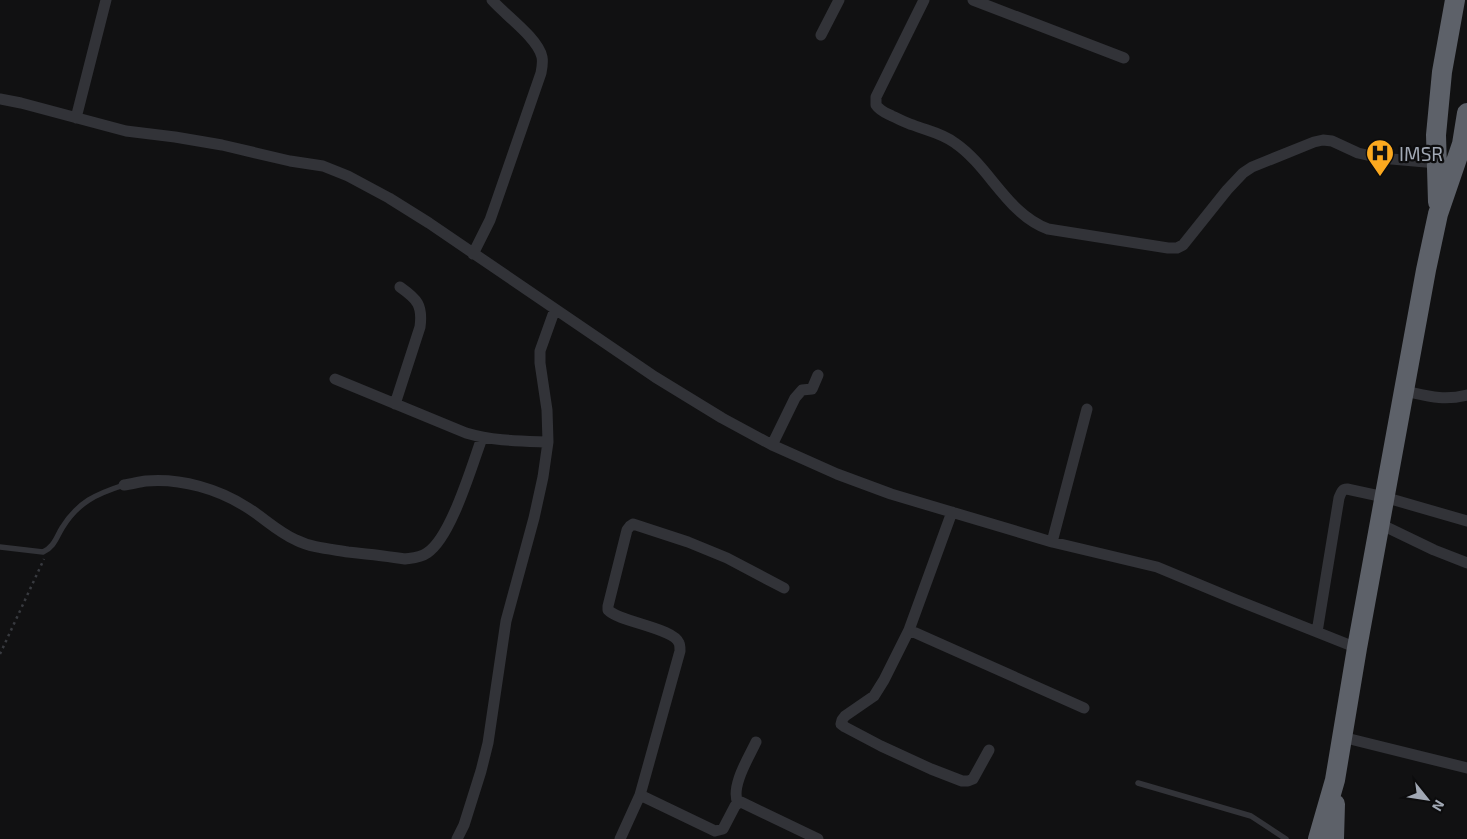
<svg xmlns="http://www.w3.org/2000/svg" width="1467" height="839" font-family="'Exo 2',sans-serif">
	<rect width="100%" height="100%" fill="#111112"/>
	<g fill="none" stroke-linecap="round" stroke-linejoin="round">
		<path stroke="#383a3f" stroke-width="2.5" stroke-dasharray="2.5 4" stroke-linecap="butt" d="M0 654 44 559"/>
		<path stroke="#323338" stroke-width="5.5" d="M0 547 43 552C54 547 56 538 62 528 78 502 96 494 124 485
			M1138 783 1251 816 1286 839"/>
		<path stroke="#323338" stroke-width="11" d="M924 0 876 97V105C880 111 886 113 892 116 899 119 906 123 913 125 928 131 942 133 955 143 990 167 1007 214 1048 229L1168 248H1177L1183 245 1227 190 1243 173 1252 167 1314 142 1323 140 1332 141 1358 153 1380 158 1437 163
			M973 0 1124 58
			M821 35 839 0
			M0 99 21 103 126 131 175 137 222 145 290 161 323 166 348 176 389 198 429 223 655 377 722 418 772 445 837 474 891 494 1052 542 1157 567 1234 599 1357 648
			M76 118 106 0
			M473 254 490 220 497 200 541 73C542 68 543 62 542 57 538 38 505 15 492 0
			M335 379 466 433C493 441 520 441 548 442
			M1405 391C1428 396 1443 401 1467 395
			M395 404 420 327C423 305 417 299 400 287
			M772 445 795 398 802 390 812 389 818 375
			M124 485C131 484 139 482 146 481 181 478 219 489 248 508 264 518 278 532 296 540 312 548 330 549 348 552 367 554 386 556 405 559 412 558 420 558 427 553 451 538 472 465 482 438
			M952 512 909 630 884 680 874 696 845 716 842 720 841 724 845 727 881 746 931 769 962 781H968L973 779 989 750
			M1380 524 1434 550 1467 563
			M1052 542 1087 409
			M784 588 727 558 688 542 633 524 630 526 627 530 608 606V610C619 622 674 628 679 643 680 644 680 650 680 651L640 795 715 831 723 829 735 806 738 803 741 802 818 839
			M909 630 1084 708
			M1317 632 1339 498C1341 493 1342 489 1347 489L1384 497 1467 521
			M1342 737 1467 768
			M738 803C730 787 749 757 756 742
			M457 839 464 825 481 771 488 743 506 621 534 518 543 477 548 442 547 410 540 363V351L555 309
			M620 839 640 795"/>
		<path stroke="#5d6169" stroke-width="20" d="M1438 202 1436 135 1442 72 1455 0
			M1318 839 1335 780 1357 648 1426 270 1438 214 1462 144 1467 113
			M1334 839 1335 804"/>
	</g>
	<defs>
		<g id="hospital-pin" transform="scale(1.4375)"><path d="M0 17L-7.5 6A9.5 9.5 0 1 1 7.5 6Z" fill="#fca91f" stroke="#0c0c0d"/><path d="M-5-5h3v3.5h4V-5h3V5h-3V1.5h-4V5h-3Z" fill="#111"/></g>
	</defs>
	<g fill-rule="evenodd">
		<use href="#hospital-pin" x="1380" y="153"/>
	</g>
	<g text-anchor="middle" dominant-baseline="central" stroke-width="4.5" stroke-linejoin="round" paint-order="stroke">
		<g font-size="19" fill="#a1a8b4" stroke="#0c0c0d" text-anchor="start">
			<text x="1399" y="153">IMSR</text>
		</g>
	</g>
	<g transform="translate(1427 799) rotate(120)" stroke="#0c0c0d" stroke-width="4" paint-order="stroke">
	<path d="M0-4L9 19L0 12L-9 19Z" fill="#a1a8b4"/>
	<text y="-8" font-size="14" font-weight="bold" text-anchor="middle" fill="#a1a8b4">N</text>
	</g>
</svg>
